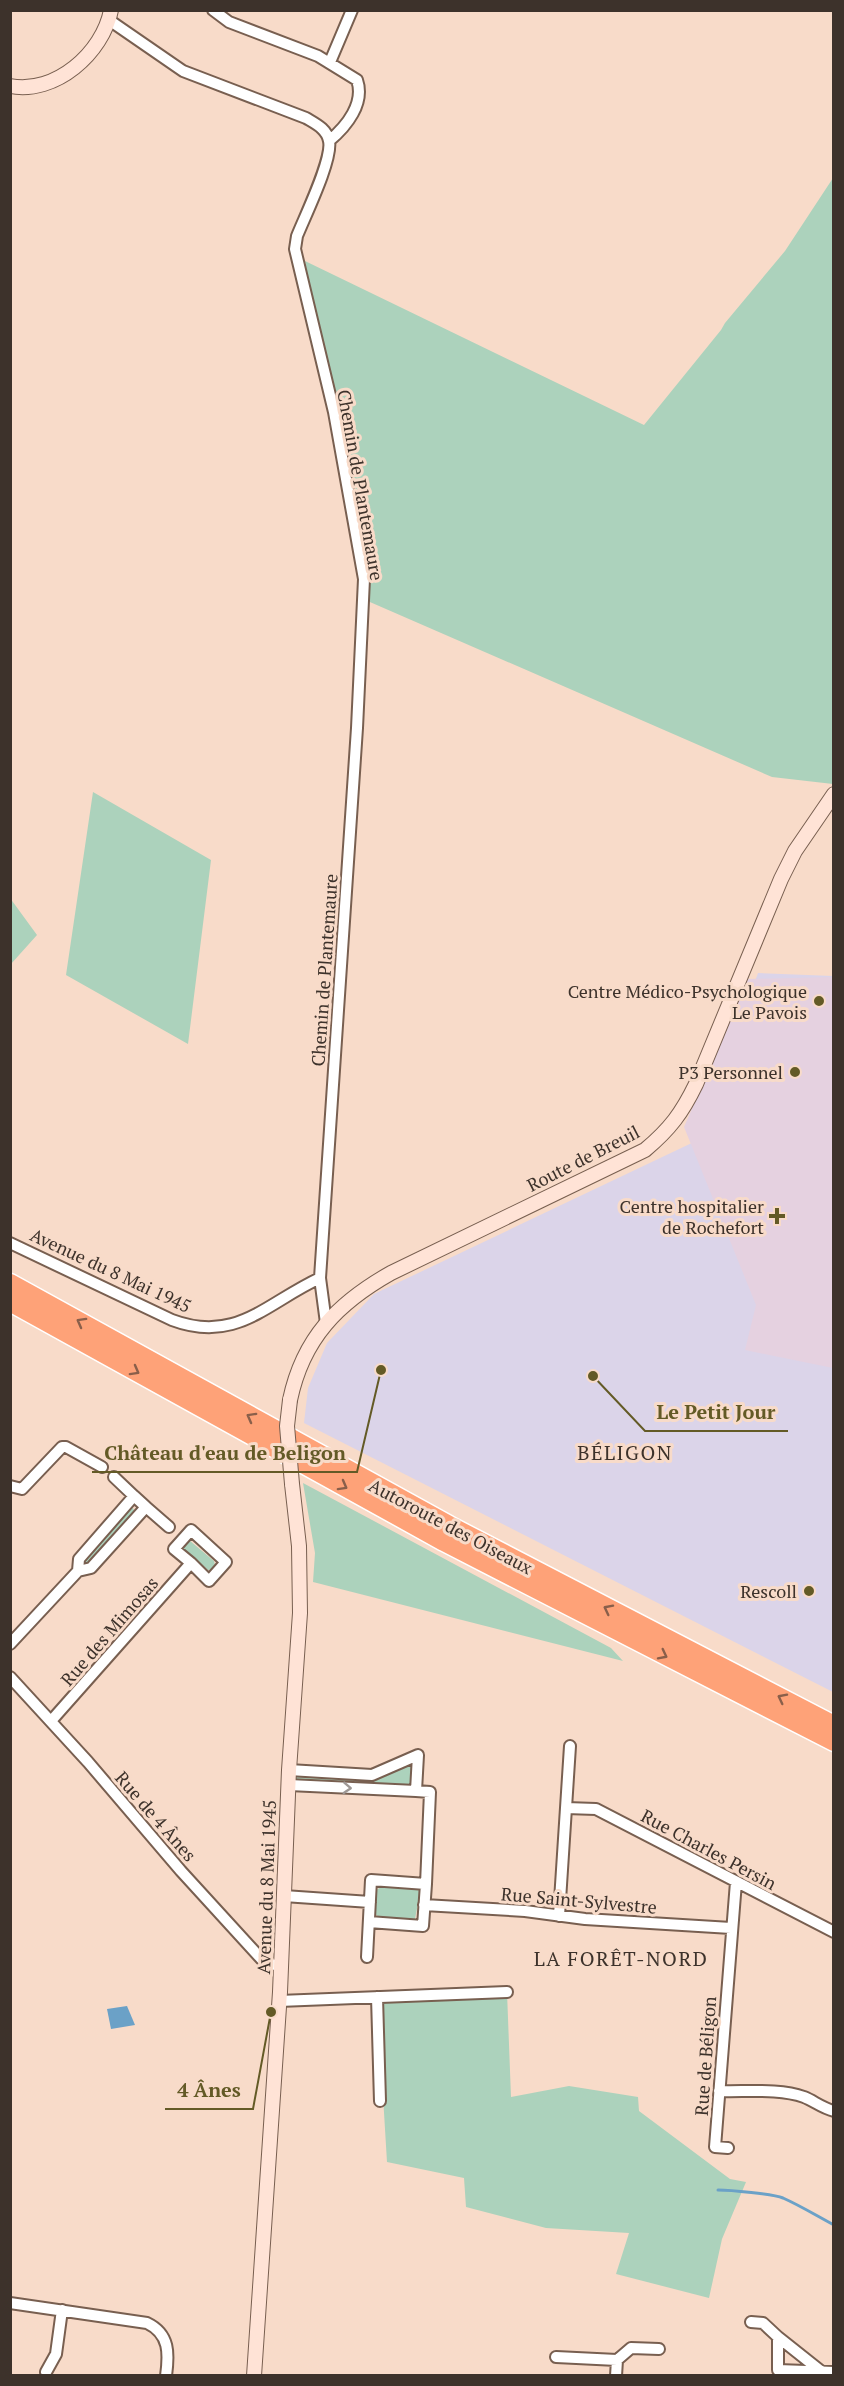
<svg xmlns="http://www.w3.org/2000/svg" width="844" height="2386" font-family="'PT Serif',serif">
	<rect width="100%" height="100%" fill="#f8dbc9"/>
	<path fill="#dbd4e9" d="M758 973 833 976V1692L304 1423 308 1388 327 1343 374 1294 696 1141Z"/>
	<path fill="#e5d1e0" d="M833 977V1368L745 1350 756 1305 684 1127 748 979Z"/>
	<path fill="#acd2bc" d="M833 178V784L772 777 363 599 305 261 644 425 721 330 725 323 785 251Z
		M93 792 211 860 188 1044 66 975Z
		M10 898 37 935 11 964H10Z
		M303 1483 611 1648 623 1661 313 1582 315 1553Z
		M133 1508 135 1513 89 1562 84 1564 83 1561 129 1509Z
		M189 1540 214 1561 216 1569 208 1570 184 1549 183 1544Z
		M418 1755 416 1791 289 1785V1770L372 1775Z
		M383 1886 418 1889 420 1893 415 1919C404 1924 383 1922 374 1913L376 1890Z
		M507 1992 511 2097 569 2086 638 2097 639 2111 730 2179 746 2182 722 2239 709 2298 616 2274 629 2233 546 2228 466 2207 464 2178 387 2162 377 1997Z"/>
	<path fill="#6ba1c7" d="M127 2006 135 2025 111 2029 107 2009Z"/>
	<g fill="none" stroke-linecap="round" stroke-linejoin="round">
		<path stroke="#6ba1c7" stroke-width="3" d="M718 2190C730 2190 773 2194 783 2198 801 2206 817 2216 834 2225"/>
		<g stroke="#785f50" stroke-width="14">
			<path id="street" d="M213 10 229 22 318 56 357 80C365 103 347 126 329 141
				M109 20 183 71 306 118C316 124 327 129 329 141 333 159 305 216 297 236L295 249 334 412 364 579 357 728 320 1278 326 1323
				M330 62 352 10
				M10 1243 172 1320C236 1344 266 1303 320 1278
				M114 1477 134 1496
				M10 1486 22 1489 62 1447H66L102 1467
				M146 1507 169 1527
				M10 1644 78 1571 91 1568 146 1507 134 1496 79 1559 78 1571
				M10 1677 88 1762 181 1871 265 1963 281 1966
				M51 1721 191 1563 209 1581 226 1562 191 1530 174 1549 191 1563
				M289 1785 416 1791 418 1755 372 1775 289 1770
				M416 1791 430 1792 426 1884
				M566 1808 596 1809 834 1932
				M284 1896 370 1902
				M424 1905 525 1911 585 1919 731 1928
				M559 1916 570 1746
				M367 1957 371 1880 426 1884 423 1926 369 1922
				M377 1997 380 2101
				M279 2001 507 1992
				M719 2091C745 2092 779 2088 804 2097 814 2101 822 2108 834 2111
				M728 2148 715 2147 736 1882
				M10 2303 147 2323C170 2334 169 2354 166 2376
				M751 2322 763 2323 778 2337
				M556 2357 617 2360 631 2348 659 2349
				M46 2372 56 2354 62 2310
				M822 2372 778 2337V2370L834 2372
				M616 2376 617 2360"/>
		</g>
		<g stroke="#785f50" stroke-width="16">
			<path id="secondary" d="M10 86C55 95 103 53 111 10
				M290 1400C303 1338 338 1303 391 1273L645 1150C670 1129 682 1113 696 1084L781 879 795 851 834 794
				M254 2376 280 1992 289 1770 300 1613 299 1546 292 1484"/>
		</g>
		<g stroke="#fff" stroke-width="21">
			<path id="highway" d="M10 1283 449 1525 834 1725
				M10 1302 444 1542 834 1742"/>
		</g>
		<use href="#street" stroke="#fff" stroke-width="10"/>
		<use href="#secondary" stroke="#ffe3d6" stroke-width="14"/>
		<use href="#highway" stroke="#fea278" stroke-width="18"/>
		<g stroke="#785f50" stroke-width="16" stroke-linecap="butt">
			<path id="secondary-bridge" d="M290 1400 287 1426 292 1484"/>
		</g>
		<use href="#secondary-bridge" stroke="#ffe3d6" stroke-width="14"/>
	</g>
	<defs><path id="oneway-chevron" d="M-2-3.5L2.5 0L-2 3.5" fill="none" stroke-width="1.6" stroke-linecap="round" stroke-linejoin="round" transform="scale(1.5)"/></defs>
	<g stroke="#8a5f4a">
		<use href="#oneway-chevron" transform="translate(81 1322) rotate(-151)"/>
		<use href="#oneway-chevron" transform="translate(135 1371) rotate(29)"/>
		<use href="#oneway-chevron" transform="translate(251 1417) rotate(-151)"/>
		<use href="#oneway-chevron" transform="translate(343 1486) rotate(29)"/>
		<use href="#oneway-chevron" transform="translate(608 1609) rotate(-153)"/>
		<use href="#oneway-chevron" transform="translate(663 1655) rotate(27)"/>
		<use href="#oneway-chevron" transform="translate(782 1698) rotate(-153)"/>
	</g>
	<use stroke="#9e9895" href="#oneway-chevron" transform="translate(347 1788) rotate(3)"/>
	<g fill="#635a26" stroke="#f8dbc9" stroke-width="2">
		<circle cx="819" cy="1001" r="6"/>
		<circle cx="795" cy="1072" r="6"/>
		<path d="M774 1207h6v6h6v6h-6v6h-6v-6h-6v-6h6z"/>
		<circle cx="809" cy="1591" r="6"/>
	</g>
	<g text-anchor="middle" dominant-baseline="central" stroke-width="6" stroke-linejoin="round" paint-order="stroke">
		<g font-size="18" fill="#3d322b" stroke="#f8dbc9">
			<text transform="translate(361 485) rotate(80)">Chemin de Plantemaure</text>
			<text transform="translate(324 970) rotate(-86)">Chemin de Plantemaure</text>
			<text transform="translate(583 1158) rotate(-27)">Route de Breuil</text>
			<text transform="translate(111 1270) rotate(25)">Avenue du 8 Mai 1945</text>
			<text transform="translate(451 1526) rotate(28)">Autoroute des Oiseaux</text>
			<text transform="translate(109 1631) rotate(-49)">Rue des Mimosas</text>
			<text transform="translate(156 1816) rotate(49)">Rue de 4 Ânes</text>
			<text transform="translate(709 1849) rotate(28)">Rue Charles Persin</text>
			<text transform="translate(266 1887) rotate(-88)">Avenue du 8 Mai 1945</text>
			<text transform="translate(579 1900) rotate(5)">Rue Saint-Sylvestre</text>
			<text transform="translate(705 2056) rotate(-86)">Rue de Béligon</text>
		</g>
		<g font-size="18" fill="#3d322b" stroke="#f8dbc9" text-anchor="end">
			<text x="807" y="991">Centre Médico-Psychologique<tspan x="807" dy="21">Le Pavois</tspan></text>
			<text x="783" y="1072">P3 Personnel</text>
			<text x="764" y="1206">Centre hospitalier<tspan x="764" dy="21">de Rochefort</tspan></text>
			<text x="797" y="1591">Rescoll</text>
		</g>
		<g font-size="20" letter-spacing="1.5" fill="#3d322b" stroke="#f8dbc9">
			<text x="625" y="1452">BÉLIGON</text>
			<text x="621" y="1958">LA FORÊT-NORD</text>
		</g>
	</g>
	<path fill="none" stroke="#635a26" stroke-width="2" d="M593 1376L645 1431H788M381 1370L357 1472H92M271 2012L253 2109H165"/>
	<g fill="#635a26" stroke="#f8dbc9" stroke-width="2">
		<circle cx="593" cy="1376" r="6"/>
		<circle cx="381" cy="1370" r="6"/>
		<circle cx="271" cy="2012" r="6"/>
	</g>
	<g font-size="20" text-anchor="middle" font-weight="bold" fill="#635a26" stroke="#f8dbc9" stroke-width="6" stroke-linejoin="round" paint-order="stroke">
		<text x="716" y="1419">Le Petit Jour</text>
		<text x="225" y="1460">Château d'eau de Beligon</text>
		<text x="209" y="2097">4 Ânes</text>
	</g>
	<rect width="844" height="2386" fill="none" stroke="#3d322b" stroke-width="24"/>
</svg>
